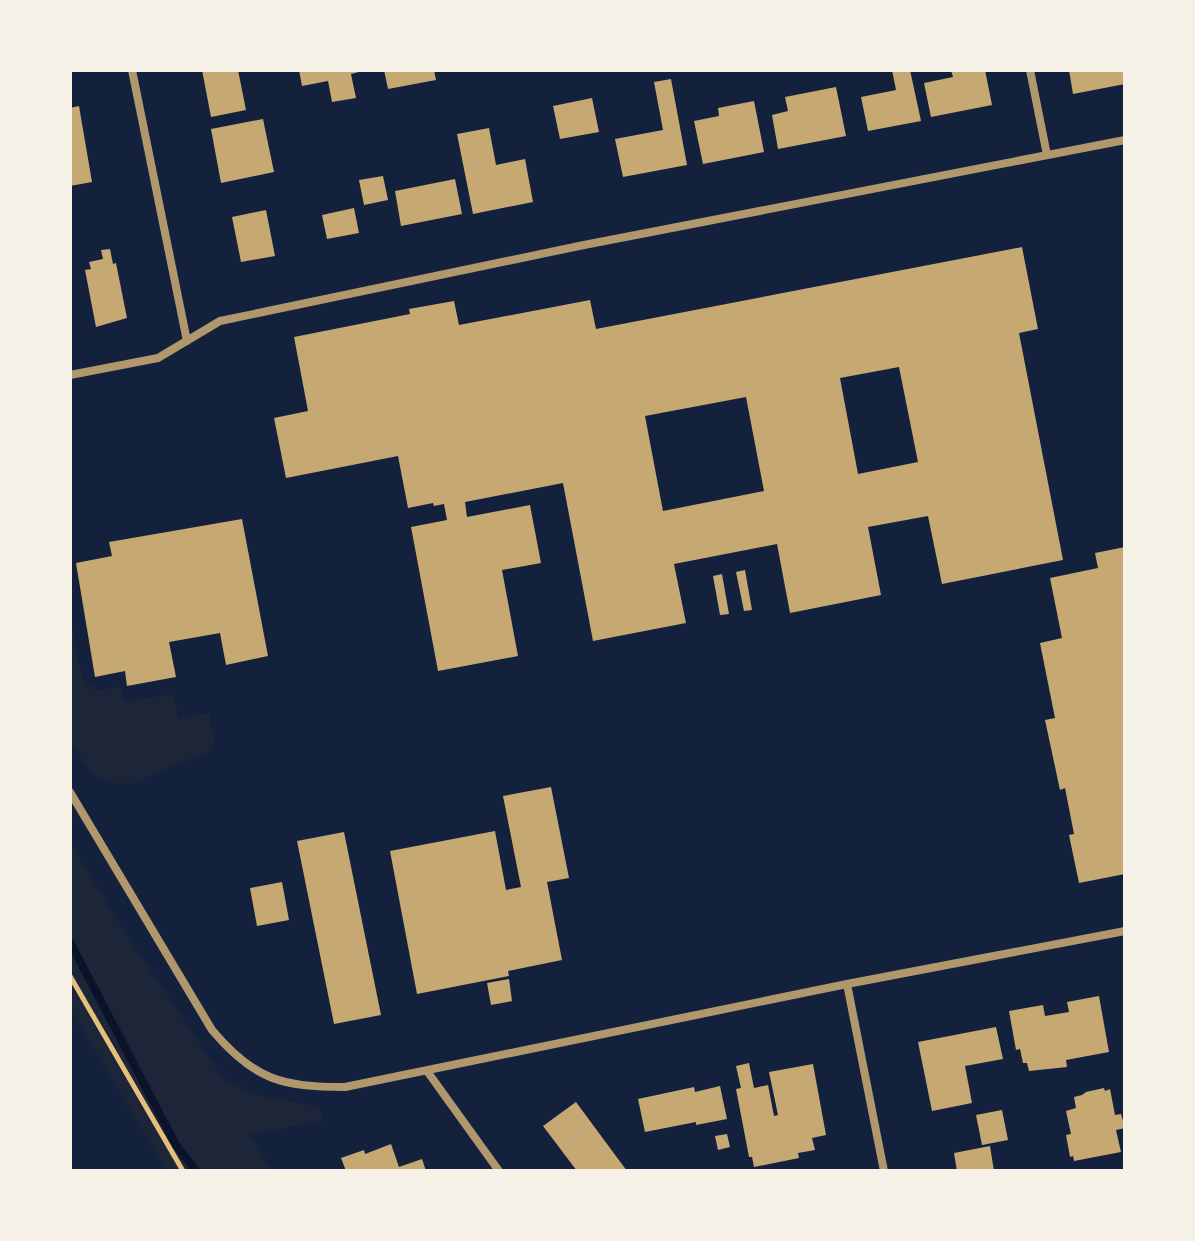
<svg xmlns="http://www.w3.org/2000/svg" width="1195" height="1241" font-family="Jost,sans-serif">
	<rect width="100%" height="100%" fill="#14213d"/>
	<path fill="#1d2539" d="M70 618 84 687 94 686 95 691 121 686 124 702 173 694 178 719 209 713 214 742 210 751 131 784 110 783 90 772 70 740Z
		M70 842 127 936 224 1079 255 1095 318 1106 324 1120 250 1135 272 1171H167L70 1009Z"/>
	<g fill="none" stroke-linecap="round" stroke-linejoin="round">
		<path stroke="#0b132b" stroke-width="8" d="M70 942 176 1145 196 1171"/>
	</g>
	<path fill="#c6a872" fill-rule="evenodd" d="M202 70H238L246 110 211 117Z
		M299 70H362L363 71 351 74 356 98 332 102 328 81 302 86Z
		M384 70H434L436 80 388 89Z
		M892 70H910L921 121 868 131 861 97 896 90Z
		M951 70H985L992 105 931 117 924 83 953 77Z
		M1069 70H1125V84L1073 94Z
		M671 79 687 165 623 177 615 139 663 130 654 82Z
		M836 87 846 136 778 149 772 115 788 111 785 97Z
		M592 98 599 132 560 139 553 106Z
		M754 101 764 152 703 164 694 121 719 116 718 108Z
		M79 106 92 182 70 186V108Z
		M263 119 274 172 221 183 211 129Z
		M489 128 496 165 525 159 533 202 473 214 457 134Z
		M383 176 388 200 364 205 359 180Z
		M455 179 462 214 401 226 395 191Z
		M354 208 359 233 327 239 322 215Z
		M266 210 275 256 241 262 232 217Z
		M1022 247 1038 329 1019 333 1063 560 942 584 928 516 868 527 881 595 790 613 777 544 674 564 686 623 593 641 563 483 465 502 467 517 530 505 541 563 502 570 518 656 438 671 411 527 447 520 444 504 434 506 433 503 408 508 398 456 286 478 274 418 308 411 294 337 410 314 409 309 454 301 459 325 590 300 596 329ZM899 367 918 462 858 474 840 378ZM746 397 764 491 663 511 645 416Z
		M110 249 113 264 116 263 127 318 96 327 85 270 91 269 89 262 103 259 101 250Z
		M242 519 268 656 226 665 220 633 169 642 176 677 127 686 125 671 95 677 76 563 112 556 109 542Z
		M1125 547V874L1079 883 1069 835 1074 834 1065 788 1060 790 1045 720 1055 718 1040 643 1062 638 1050 578 1098 568 1095 553Z
		M745 570 752 610 744 611 736 572Z
		M722 574 729 614 720 615 713 576Z
		M551 787 569 878 547 882 562 960 508 971 509 976 417 994 390 851 495 831 506 890 521 887 503 796Z
		M344 832 381 1015 334 1024 297 841Z
		M282 882 289 920 257 926 250 888Z
		M509 979 512 1001 491 1005 487 983Z
		M1099 996 1109 1052 1066 1060 1067 1067 1029 1071 1027 1063H1023L1020 1049 1016 1050 1009 1011 1043 1005 1045 1016 1069 1012 1067 1002Z
		M996 1027 1003 1059 965 1066 972 1103 932 1111 918 1042Z
		M749 1063 754 1088 768 1085 774 1116 778 1115 769 1072 813 1064 826 1135 812 1138 815 1150 798 1153 799 1158 754 1167 752 1157H749L736 1089 741 1088 736 1066Z
		M720 1086 727 1119 696 1125V1122L645 1132 638 1099 694 1087 695 1092Z
		M1104 1088 1105 1091 1110 1089 1115 1115 1121 1114 1125 1128 1116 1130 1121 1152 1074 1161 1073 1156 1070 1157 1066 1135 1071 1134 1066 1111 1076 1108 1074 1097 1082 1095 1086 1092Z
		M576 1102 627 1171H577L543 1126Z
		M1002 1110 1008 1140 982 1145 976 1115Z
		M727 1134 730 1147 718 1150 715 1136Z
		M391 1144 399 1167 422 1159 426 1171H346L341 1158 364 1150 365 1154Z
		M990 1146 994 1171H957L954 1153Z"/>
	<g fill="none" stroke-linecap="round" stroke-linejoin="round">
		<path stroke="#e5c07b" stroke-width="5" d="M70 976 183 1171"/>
		<path stroke="#b1986c" stroke-width="8" d="M132 70 187 341
			M1030 70 1047 155
			M70 375 158 358 220 321 584 245 1125 140
			M70 792 212 1030C254 1080 282 1087 345 1087L847 984 1125 931
			M847 984 884 1171
			M427 1071 499 1171"/>
	</g>
	<rect width="1195" height="1241" fill="none" stroke="#f6f1e7" stroke-width="144"/>
</svg>
